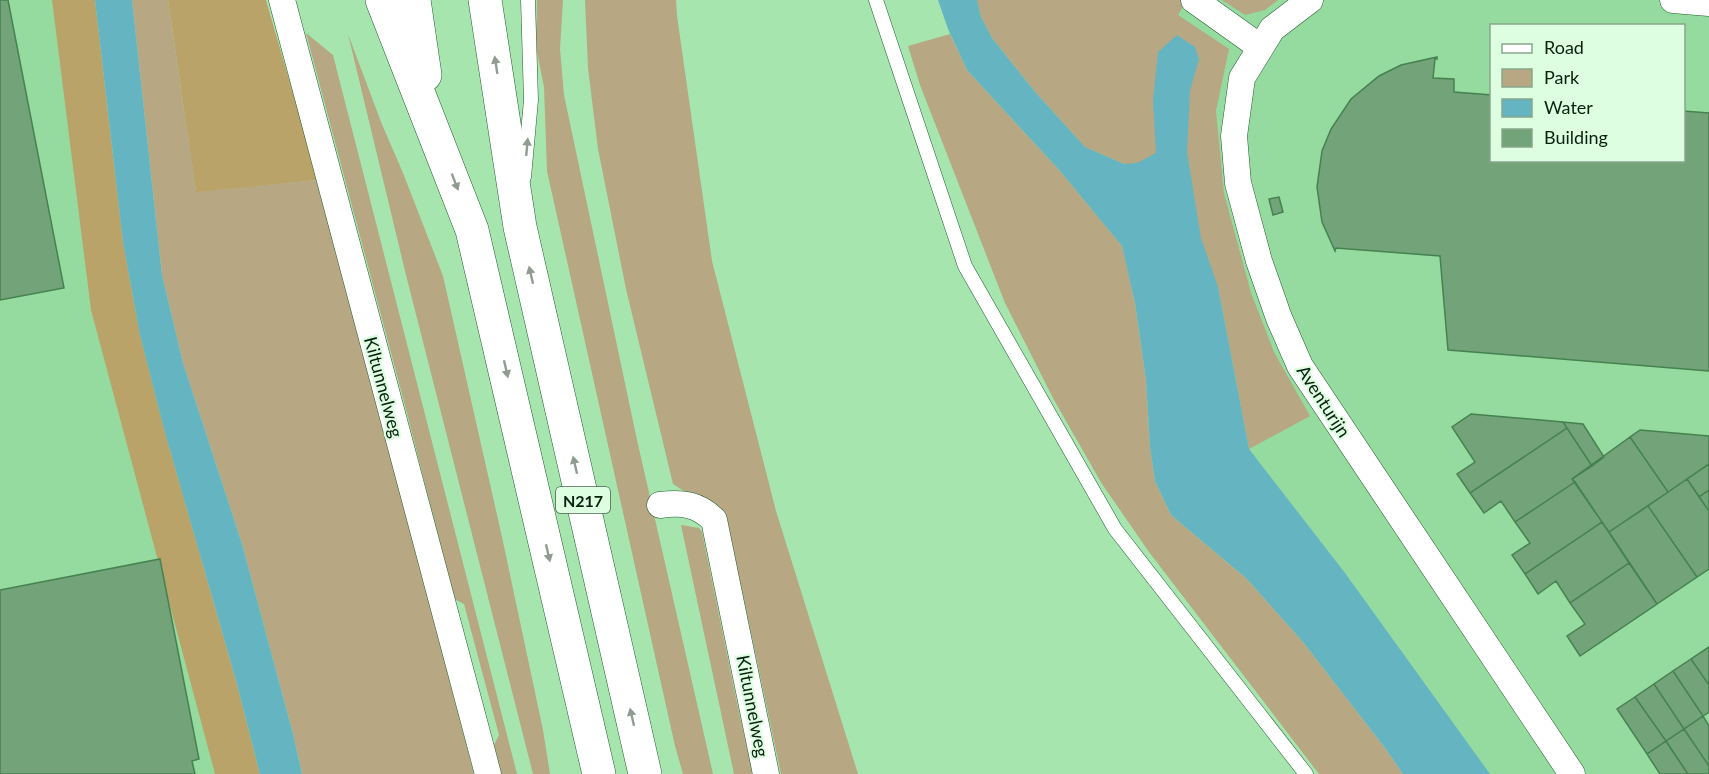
<svg xmlns="http://www.w3.org/2000/svg" width="1709" height="774" font-family="Lato,sans-serif">
	<rect width="100%" height="100%" fill="#a6e5ae"/>
	<path fill="#95db9f" fill-rule="evenodd" d="M0 0H77L249 774H0Z
		M958 0H1709V774H1460L1249 485ZM1492 26H1684V160H1492Z"/>
	<path fill="#b7a783" d="M132 0H168L196 191 318 180 474 774H302L293 734 242 544 183 363 162 275Z
		M537 0H563L560 49 564 95 637 440 713 774H683L675 746 547 171 544 87 536 47Z
		M585 0H676L677 16 712 261 776 511 858 774H781L741 586 719 514 673 484 626 289 598 149 588 68Z
		M977 0H1187L1178 15 1229 49 1216 111 1224 193 1251 293 1274 352 1310 416 1249 449 1218 287 1124 164 1085 147 1035 92 992 38 981 17Z
		M1222 0H1278L1265 10 1245 15Z
		M306 33 333 55 517 774H501L494 745 499 735 464 604 454 599 407 413Z
		M348 34 381 122 403 173 443 276 502 537 543 730 550 774H533L406 275Z
		M950 34 967 70 1060 171 1122 246 1135 303 1146 380 1150 447 1155 481 1171 515 1247 579 1303 642 1385 748 1403 774H1319L1149 552 1102 484 1054 400 1005 303 920 85 908 46Z
		M681 525 699 528 702 532 737 703 753 774H734Z"/>
	<path fill="#baa369" d="M52 0H95L123 242 140 335 164 429 235 677 260 774H215L91 310Z
		M168 0H266L318 180 196 192Z"/>
	<path fill="#64b5c1" d="M95 0H132L162 275 183 363 242 544 293 734 302 774H260L235 677 164 429 140 335 123 242Z
		M938 0H977L981 17 992 38 1035 92 1085 147 1124 164 1137 163 1156 153 1153 100 1158 52 1177 35 1195 47 1199 59 1190 91 1187 152 1201 238 1218 287 1249 449 1345 573 1490 774H1403L1385 748 1303 642 1247 579 1171 515 1155 481 1150 447 1146 380 1135 303 1122 246 1060 171 967 70 948 29Z"/>
	<path fill="#72a379" stroke="#468250" stroke-width="1.5" d="M0 0H8L64 288 0 300Z
		M1437 57V59H1435L1433 78 1454 79V92L1492 95V160H1684V111L1709 113V371L1448 350 1440 256 1336 248 1335 251 1322 222 1317 187 1322 151 1331 129 1351 99 1379 76 1401 65Z
		M1279 197 1283 212 1273 215 1269 199Z
		M1471 414 1563 422 1567 428 1470 493 1457 474 1475 462 1452 427Z
		M1563 422 1583 424 1604 457 1592 466Z
		M1567 428 1592 466 1572 479 1575 482 1515 522 1501 501 1484 513 1470 493Z
		M1640 430 1709 436V464L1668 492 1630 437Z
		M1630 437 1668 492 1609 532 1572 479Z
		M1709 464V490L1699 497 1687 479Z
		M1687 479 1709 511V569L1697 577 1648 506Z
		M1575 482 1602 522 1525 574 1512 555 1530 543 1515 522Z
		M1709 490V511L1699 497Z
		M1648 506 1697 577 1657 604 1609 532Z
		M1602 522 1629 563 1570 603 1556 581 1538 594 1525 574Z
		M160 559 199 759 192 761 195 774H0V590Z
		M1629 563 1657 604 1580 656 1567 636 1585 624 1570 603Z
		M1709 647V685L1691 659Z
		M1691 659 1709 685V712L1703 716 1673 671Z
		M1673 671 1703 716 1684 729 1654 684Z
		M1654 684 1684 729 1666 741 1635 697Z
		M1635 697 1666 741 1647 754 1617 709Z
		M1703 716 1709 726V766L1684 729Z
		M1684 729 1709 766V774H1688L1666 741Z
		M1666 741 1671 749 1688 774H1660L1647 754Z"/>
	<g fill="none" stroke-linecap="round" stroke-linejoin="round">
		<g stroke="#215e2f" stroke-width="15">
			<path id="service" d="M876 0 965 266 1115 529 1306 774
				M524 177 531 100 528 0"/>
		</g>
		<g stroke="#215e2f" stroke-width="27">
			<path id="minor" d="M282 0 488 774
				M1194 0 1260 47
				M1310 0 1272 29 1242 78 1234 136 1238 183 1259 261 1279 318 1300 366 1572 774
				M1673 0 1709 3
				M660 505C682 502 698 504 714 520L766 774"/>
		</g>
		<g stroke="#215e2f" stroke-width="34">
			<path id="primary" d="M382 0 472 230 599 774
				M414 0 425 75
				M485 0 520 227 645 774"/>
		</g>
		<use href="#service" stroke="#fff" stroke-width="14"/>
		<use href="#minor" stroke="#fff" stroke-width="26"/>
		<use href="#primary" stroke="#fff" stroke-width="33"/>
	</g>
	<defs><path id="oneway-solid" d="M-6-.8H1V-3.2L6.5 0L1 3.2V.8H-6Z" transform="scale(1.5)"/></defs>
	<g fill="#909c92">
		<use href="#oneway-solid" transform="translate(496 65) rotate(-99)"/>
		<use href="#oneway-solid" transform="translate(527 147) rotate(-85)"/>
		<use href="#oneway-solid" transform="translate(455 182) rotate(69)"/>
		<use href="#oneway-solid" transform="translate(531 275) rotate(-103)"/>
		<use href="#oneway-solid" transform="translate(506 369) rotate(77)"/>
		<use href="#oneway-solid" transform="translate(575 465) rotate(-103)"/>
		<use href="#oneway-solid" transform="translate(548 553) rotate(77)"/>
		<use href="#oneway-solid" transform="translate(632 717) rotate(-103)"/>
	</g>
	<g text-anchor="middle" dominant-baseline="central" stroke-width="4.5" stroke-linejoin="round" paint-order="stroke">
		<rect fill="#defee1" stroke="#48644d" stroke-width="1.5" x="556" y="487" width="54" height="26" rx="4.5"/>
		<g font-size="16" font-weight="bold" fill="#08220d">
			<text x="583" y="500">N217</text>
		</g>
		<g font-size="18" fill="#08220d" stroke="#defee1">
			<text transform="translate(384 387) rotate(75)">Kiltunnelweg</text>
			<text transform="translate(1324 401) rotate(57)">Aventurijn</text>
			<text transform="translate(753 706) rotate(79)">Kiltunnelweg</text>
		</g>
	</g>
	<rect x="1490" y="24" width="195" height="138" fill="#defee1" stroke="#88a68c" stroke-width="1.5"/>
	<rect x="1502" y="44" width="30" height="9" fill="#ffffff" stroke="#88a68c" stroke-width="1.5"/>
	<text x="1544" y="54" font-size="18" fill="#08220d">Road</text>
	<rect x="1502" y="69" width="30" height="18" fill="#b7a783" stroke="#88a68c" stroke-width="1.5"/>
	<text x="1544" y="84" font-size="18" fill="#08220d">Park</text>
	<rect x="1502" y="99" width="30" height="18" fill="#64b5c1" stroke="#88a68c" stroke-width="1.5"/>
	<text x="1544" y="114" font-size="18" fill="#08220d">Water</text>
	<rect x="1502" y="129" width="30" height="18" fill="#72a379" stroke="#88a68c" stroke-width="1.5"/>
	<text x="1544" y="144" font-size="18" fill="#08220d">Building</text>
</svg>
